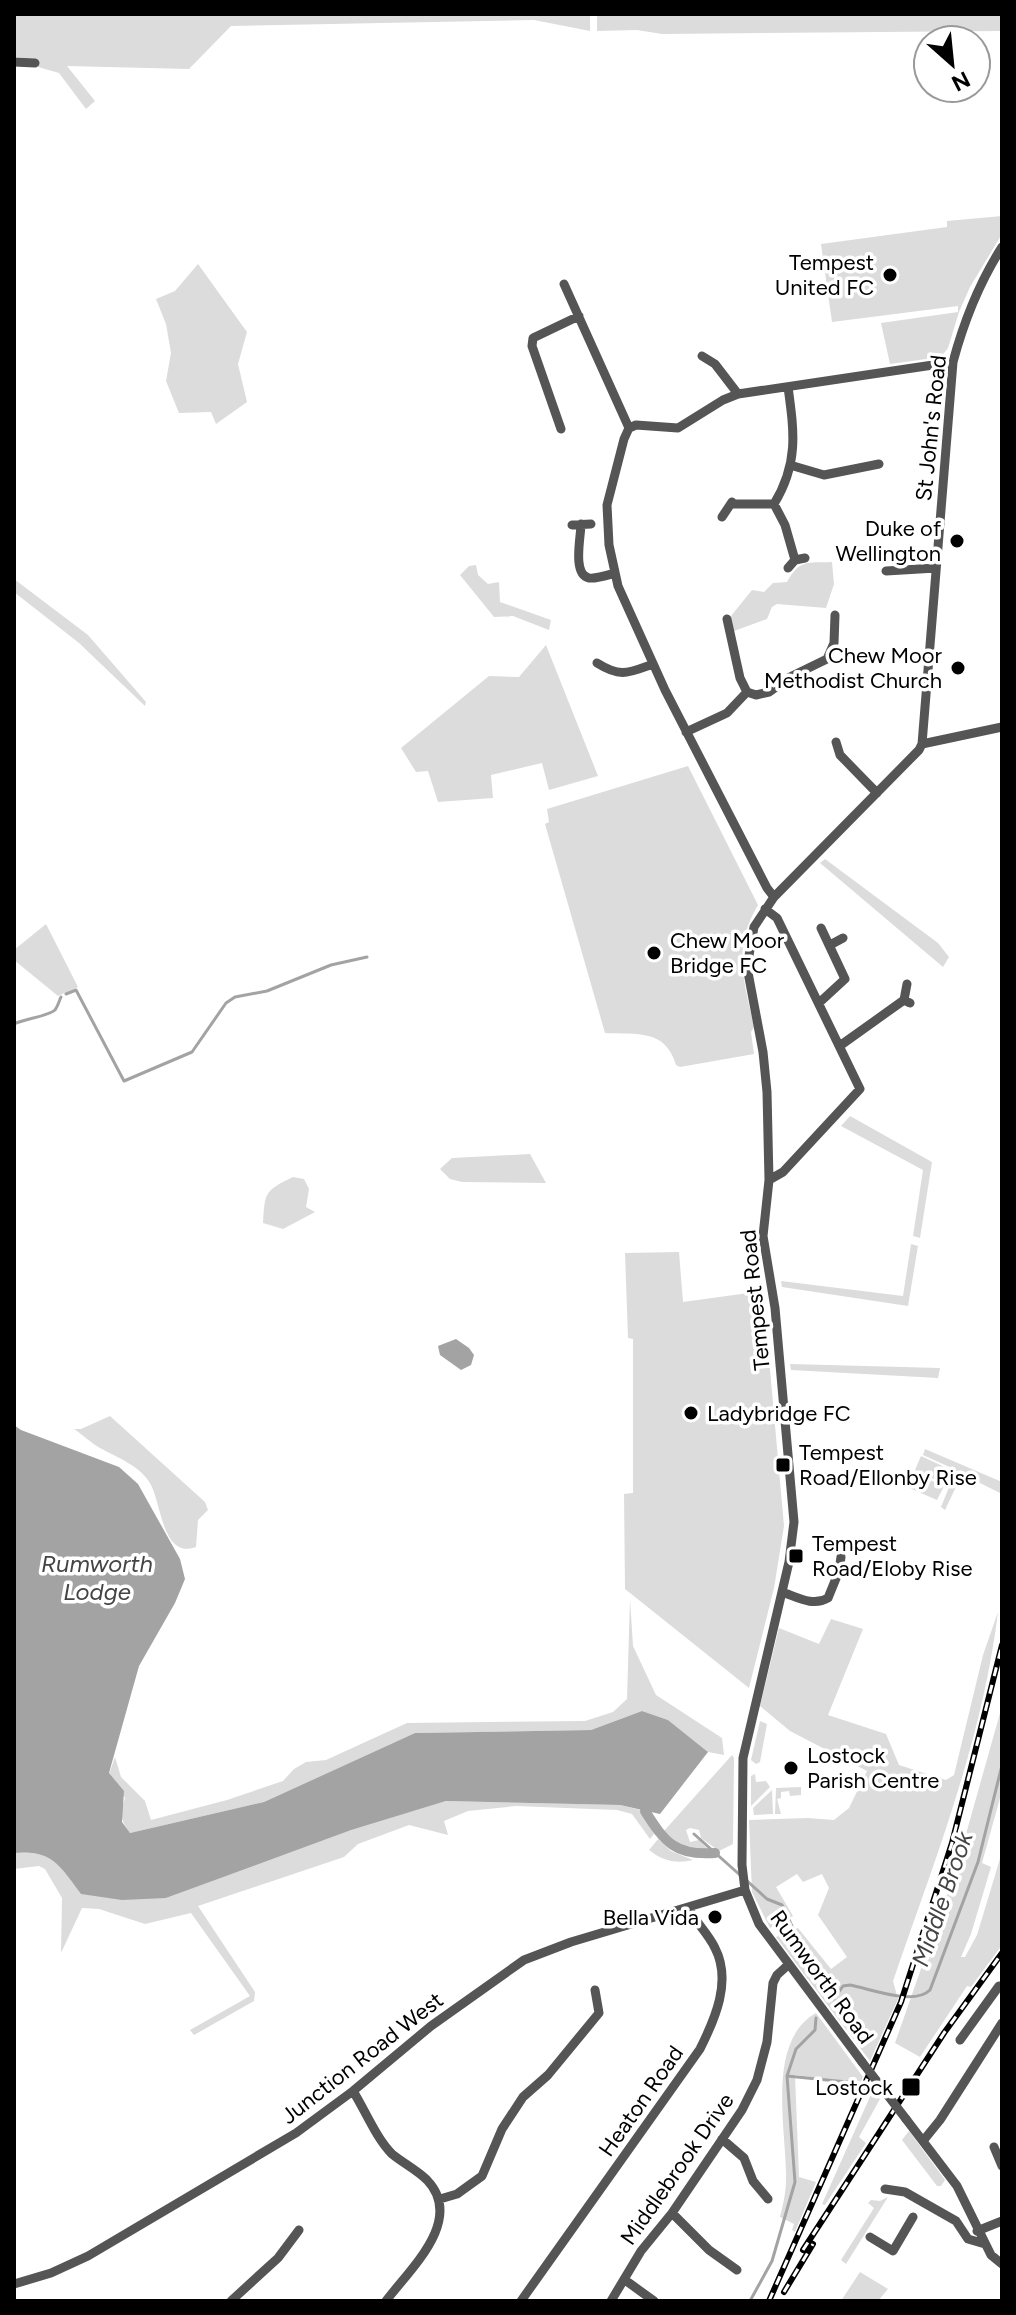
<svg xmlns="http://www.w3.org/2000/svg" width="1016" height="2315" font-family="Figtree,sans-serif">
	<rect width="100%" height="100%" fill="#fff"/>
	<path fill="#dcdcdc" d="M14 14H590V31L534 20 231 26 189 69 67 66 95 101 86 109 59 73 38 67 37 59 14 57Z
		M597 14H1002V31L662 34 637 30 597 31Z
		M1002 216V234L970 287 959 312 948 348 941 357 890 364 881 323 958 312V306L832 322 821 244 947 227V221Z
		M198 264 247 332 238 364 247 402 216 424 211 412 179 413 166 381 171 353 166 324 156 299 175 291Z
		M832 562 834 584 826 608 777 604 772 607 767 619 734 631 731 616 752 590 764 592 773 583 787 582C800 559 807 563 832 562Z
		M476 565 478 575 488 584 499 582 500 602 551 620 549 630 513 616 494 617 460 575 469 566Z
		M14 579 88 635 146 702 145 706 79 643 14 592Z
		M546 645 598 776 549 790 542 763 491 775 493 798 438 802 428 771 416 772 401 748 489 676 519 677Z
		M688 766 758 905C732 948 744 981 754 1027L751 1032 754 1054 680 1067 676 1065C665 1028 637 1035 605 1033L545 824 549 822 547 809Z
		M825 859 938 943 949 957 943 967 820 863Z
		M46 924 78 987 58 996 14 960V950Z
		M850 1116 932 1162 920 1238 913 1236 923 1170 841 1126Z
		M530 1154 546 1183 462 1182 450 1179 440 1169 452 1158Z
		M293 1177 304 1179 309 1189 306 1207 315 1212 283 1229 263 1223C265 1193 264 1191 293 1177Z
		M911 1244 918 1246 908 1306 782 1287 781 1281 903 1296Z
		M679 1252 683 1302 763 1291 784 1526 774 1588 749 1688 625 1589 624 1494 633 1493V1339L628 1338 625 1253Z
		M790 1364 940 1368 938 1378 791 1370Z
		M110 1416 205 1502 208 1510 198 1520 196 1547C163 1559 162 1507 151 1485 141 1466 118 1458 100 1448 91 1443 83 1435 74 1429H81Z
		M925 1449 1002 1482V1494L962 1474 945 1510 941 1507 956 1470 923 1455Z
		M921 1456 951 1470 945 1484 915 1470Z
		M913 1473 944 1486 937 1500 907 1487Z
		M630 1599 633 1646 656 1695 722 1738 724 1755 708 1752 668 1720 642 1711 591 1730 415 1733 264 1802 130 1833C120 1820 120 1813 125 1798L109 1774 115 1757 121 1777 145 1801 151 1820 227 1800 283 1781 294 1769 306 1762 326 1760 407 1723 585 1721 613 1712 627 1699Z
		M998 1612C982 1742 935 1859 893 1981L898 1999 870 2061 776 1937 798 1928 831 1969 847 1957 818 1915 829 1888 822 1874 803 1882 797 1874 776 1887 793 1916 770 1928 752 1892 749 1820 808 1818 834 1820 849 1808 867 1771 790 1731 760 1706 779 1628 819 1644 831 1619 863 1629 828 1715 886 1734 899 1765 946 1780 954 1775 983 1655Z
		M1002 1706V1791L982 1863 991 1867 971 1934 961 1957H965L977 1935 1002 1852V1945L971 1987 967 1986 920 2057 895 2043 957 1866Z
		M760 1721 767 1724 760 1762 756 1764 751 1760Z
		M732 1755 734 1758 733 1844 719 1851 701 1838 699 1830 690 1828 686 1830 690 1842 699 1840 709 1850 681 1848 664 1831Z
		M755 1774 756 1782 766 1781 770 1787 751 1806V1776Z
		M801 1787V1795L790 1796 789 1791 781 1792V1798L777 1799 781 1814H775L776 1788Z
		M772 1790 773 1814 754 1815 753 1808Z
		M446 1801 620 1805 640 1810 654 1834 650 1839 632 1814 617 1810 516 1806 468 1811 444 1821 448 1835 409 1825 358 1844 344 1857 198 1906 255 1992 254 2001 194 2035 190 2030 250 1996 191 1913 145 1924 99 1909 82 1908 61 1953 62 1898 45 1869 39 1866 14 1869V1853C52 1849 60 1866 81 1894L166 1898 352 1829Z
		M658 1839 671 1851 693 1860C675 1864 663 1861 649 1850Z
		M816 2013 863 2077 860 2083 795 2075 799 2177 816 2182 795 2232 792 2230 794 2224 780 2217C783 2205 786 2192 786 2180 787 2131 765 2042 816 2013Z
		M873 2090 880 2099 859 2137 866 2143 825 2205 822 2204Z
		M909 2131 945 2180 941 2186H937L902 2140Z
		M888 2197 846 2264 841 2260 874 2208 868 2203 871 2200 880 2201Z
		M860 2272 888 2289 878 2301H841Z"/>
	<path fill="#a3a3a3" d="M456 1339 469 1348 474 1355 471 1365 461 1370 440 1355 438 1346Z
		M14 1425 21 1430 119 1467 138 1484 180 1559 185 1579 175 1603 139 1666 109 1773 124 1791 122 1822 130 1833 264 1802 415 1733 591 1730 642 1711 668 1720 708 1752 660 1814 620 1805 446 1801 351 1830 166 1898 122 1900 81 1894C60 1866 52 1849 14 1853Z"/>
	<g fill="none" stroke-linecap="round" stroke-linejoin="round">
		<path stroke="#a3a3a3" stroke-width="3" d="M66 994 76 990 124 1081 192 1052 226 1003 235 997 267 991 331 965 367 957
			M14 1024C24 1019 49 1016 55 1010 58 1006 59 1001 61 997
			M694 1834 740 1875
			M746 1880 767 1899 782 1905 807 1958 837 1992
			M834 1999 843 1986 850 1985C871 1989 914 2006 930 1990L978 1862 1002 1765
			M787 2076 857 2083
			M750 2301 772 2261 795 2182 787 2076 796 2049 815 2030 816 2018"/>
		<path stroke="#a3a3a3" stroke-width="10" d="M645 1811C665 1843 676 1856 715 1853"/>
		<path stroke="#555" stroke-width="9" d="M14 62 35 63
			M564 284 629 428
			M702 356 715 364 738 394
			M788 387C794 431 799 463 774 504L785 525 795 560
			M561 429 532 346 533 338 579 316
			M790 465 824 475 879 464
			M732 504H774
			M722 517 732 502
			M581 524C581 536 572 575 589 578 596 579 608 575 615 573
			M572 525 591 524
			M788 568 795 560 805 558
			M886 571 936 568
			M727 619 740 678 747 692 756 695 769 692 790 677 827 659 834 643 835 615
			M597 663C621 678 628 673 653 664
			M686 732 727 713 747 692
			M836 742 840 755 877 793
			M922 744 1002 727
			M774 897 767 888 665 690 618 586 609 545 607 505 624 439 629 428 636 425 678 428 723 400 738 394 953 362
			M765 909 777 918 860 1089 783 1172 769 1180
			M830 945 843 938
			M907 984 904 1000 910 1003
			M820 1002 845 979 821 928
			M841 1045 904 1000
			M782 1592C797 1597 813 1607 828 1598L839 1571 841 1557
			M960 2040 999 1986H1002
			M862 2062 759 1924 745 1890 742 1865 743 1758 789 1562 794 1522 775 1308 763 1236 769 1180 767 1092 763 1052 747 967 754 927 774 897 919 750 922 744 953 362C964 321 979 283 1002 247
			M353 2091C365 2110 376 2138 392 2154 403 2163 417 2170 427 2180 465 2220 410 2269 386 2301
			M906 2119 957 2186 991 2255 1002 2264
			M722 2139 744 2158 753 2181 768 2199
			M923 2141 940 2120 1002 2023
			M994 2147 1002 2166
			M885 2189 905 2192 956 2221 968 2239 985 2244
			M440 2199 457 2194 482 2176 502 2129 523 2097 548 2075 599 2013 595 1990
			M672 2213 709 2250 737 2270
			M977 2231 1002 2221
			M870 2237 893 2251 913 2217
			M625 2280 654 2301
			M14 2284 51 2273 88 2256 296 2133 353 2091 431 2026 524 1960 571 1942 745 1890
			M231 2301 278 2258 299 2230
			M521 2301 700 2049C715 2019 732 1981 715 1948 708 1933 695 1922 688 1907
			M611 2301 641 2251 672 2213 742 2110 757 2080 767 2042 773 1983 777 1975 788 1965"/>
		<g stroke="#000" stroke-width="6">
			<path id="rail" d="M803 2250 944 2033 1002 1953
				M784 2292 813 2244
				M769 2301 901 2002 952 1843 1002 1645"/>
		</g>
		<use href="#rail" stroke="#fff" stroke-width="3" stroke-dasharray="9" stroke-linecap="butt"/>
		<path stroke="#555" stroke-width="9" d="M862 2062 906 2119"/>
	</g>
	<g fill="#000" stroke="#fff" stroke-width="3">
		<circle cx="890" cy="275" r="8"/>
		<circle cx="957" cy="541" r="8"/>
		<circle cx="958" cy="668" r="8"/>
		<circle cx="654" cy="953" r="8"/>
		<circle cx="691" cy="1413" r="8"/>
		<rect x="775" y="1457" width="16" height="16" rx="4"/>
		<rect x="788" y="1548" width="16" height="16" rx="4"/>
		<circle cx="791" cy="1768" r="8"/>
		<circle cx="715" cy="1917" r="8"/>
		<rect x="901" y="2077" width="20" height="20" rx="4"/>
	</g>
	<g text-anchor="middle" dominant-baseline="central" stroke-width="7" stroke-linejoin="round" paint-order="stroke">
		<g font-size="22" fill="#000" stroke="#fff" text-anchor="end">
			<text x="874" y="262">Tempest<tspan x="874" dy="25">United FC</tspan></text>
			<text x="941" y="528">Duke of<tspan x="941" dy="25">Wellington</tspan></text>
			<text x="942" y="655">Chew Moor<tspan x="942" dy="25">Methodist Church</tspan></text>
			<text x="670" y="940" text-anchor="start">Chew Moor<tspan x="670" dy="25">Bridge FC</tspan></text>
			<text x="707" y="1413" text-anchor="start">Ladybridge FC</text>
			<text x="799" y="1452" text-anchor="start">Tempest<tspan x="799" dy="25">Road/Ellonby Rise</tspan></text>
			<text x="812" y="1543" text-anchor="start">Tempest<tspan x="812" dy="25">Road/Eloby Rise</tspan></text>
			<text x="807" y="1755" text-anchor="start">Lostock<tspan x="807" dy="25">Parish Centre</tspan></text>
			<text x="699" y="1917">Bella Vida</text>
			<text x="893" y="2087">Lostock</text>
		</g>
		<g font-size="22" fill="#000" stroke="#fff">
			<text transform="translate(931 428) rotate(-84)">St John's Road</text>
			<text transform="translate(755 1300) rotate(-96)">Tempest Road</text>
			<text transform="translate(822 1977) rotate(54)">Rumworth Road</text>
			<text transform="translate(362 2058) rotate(-38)">Junction Road West</text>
			<text transform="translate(641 2101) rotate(-55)">Heaton Road</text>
			<text transform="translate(677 2169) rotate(-55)">Middlebrook Drive</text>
		</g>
		<g font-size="24" font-style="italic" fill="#444" stroke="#fff">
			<text x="97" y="1563">Rumworth<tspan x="97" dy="28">Lodge</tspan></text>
			<text transform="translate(942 1899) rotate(-71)">Middle Brook</text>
		</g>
	</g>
	<rect width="1016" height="2315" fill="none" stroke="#000000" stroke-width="32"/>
	<g transform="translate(952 64) rotate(153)"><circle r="38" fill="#ffffff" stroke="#999999" stroke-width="2"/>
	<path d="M0-6L14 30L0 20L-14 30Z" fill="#000000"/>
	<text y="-12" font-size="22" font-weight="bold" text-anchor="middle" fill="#000000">N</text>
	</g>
</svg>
